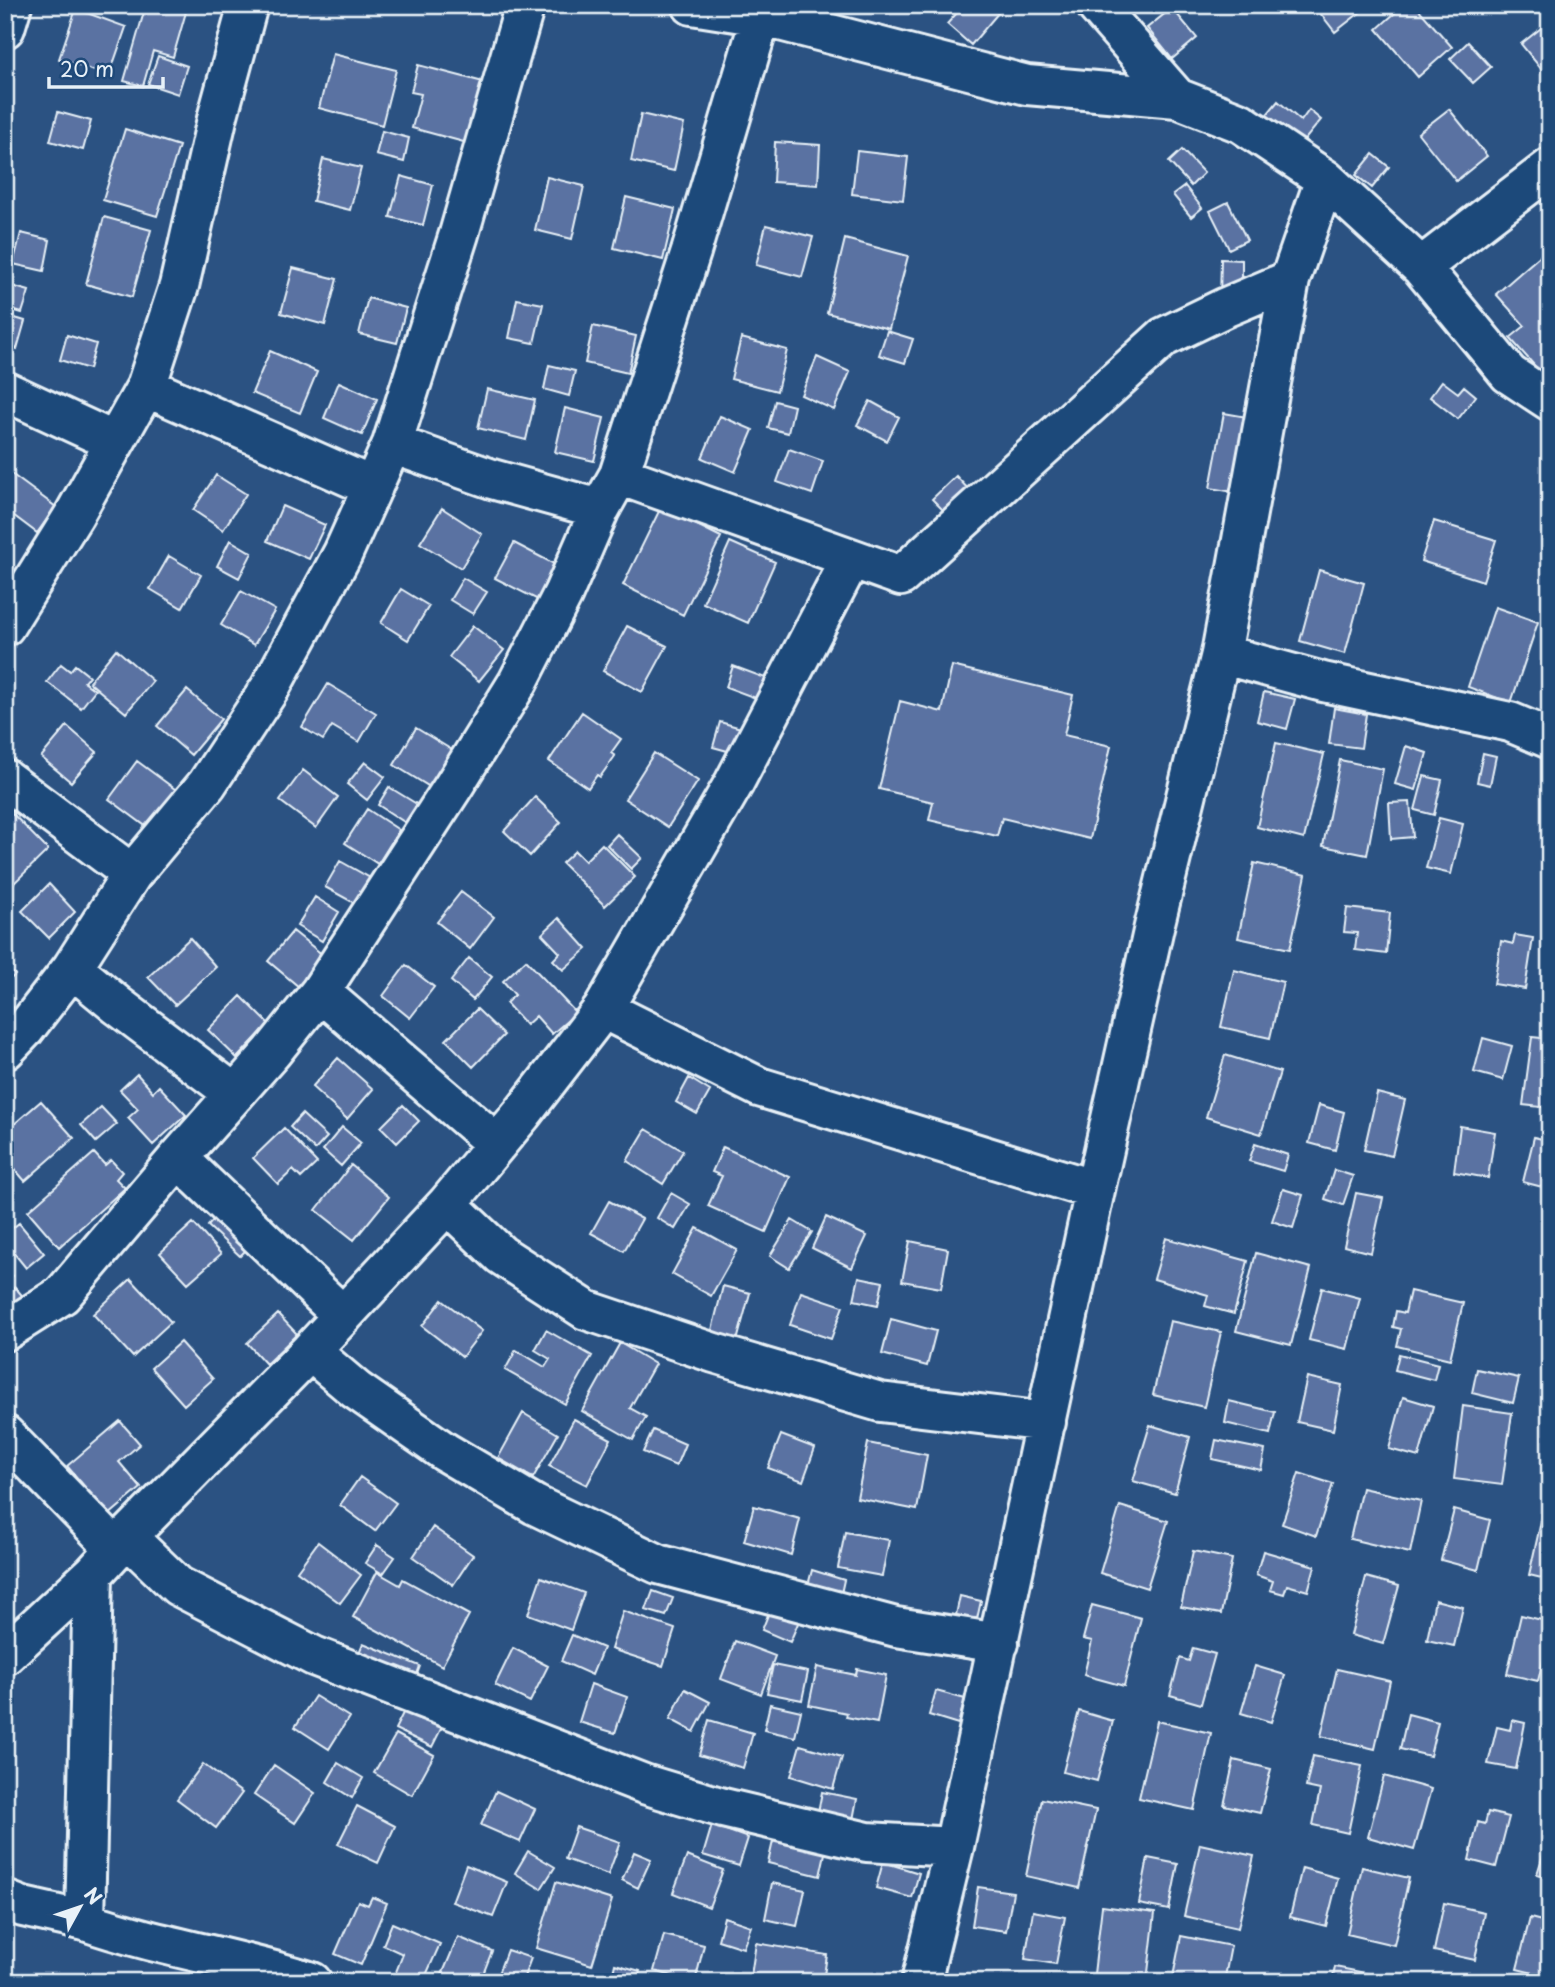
<svg xmlns="http://www.w3.org/2000/svg" width="1555" height="1987" font-family="'Playpen Sans',sans-serif">
	<rect width="100%" height="100%" fill="#2b5282"/>
	<filter id="ink" filterUnits="userSpaceOnUse"><feTurbulence type="fractalNoise" baseFrequency=".0143" numOctaves="2"/><feDisplacementMap in="SourceGraphic" scale="14" xChannelSelector="R" yChannelSelector="G"/><feConvolveMatrix kernelMatrix="1 2 1 2 8 2 1 2 1" color-interpolation-filters="sRGB"/></filter>
	<g filter="url(#ink)">
		<path fill="#5a72a2" stroke="#e8f1f8" stroke-width="2" d="M146 5H188L173 57 153 51 143 86 124 81Z
			M964 5H1005L971 45 947 24Z
			M1314 5H1358L1362 11 1335 32Z
			M1404 5H1415L1452 47 1418 77 1377 29Z
			M1492 5H1508L1498 13Z
			M1172 8 1197 38 1172 59 1147 28Z
			M76 9 126 27 109 76 59 59Z
			M1550 21V80L1521 44Z
			M1468 42 1491 67 1473 83 1450 59Z
			M333 54 396 70 382 125 319 108Z
			M158 56 187 66 178 94 148 84Z
			M418 65 487 83 471 144 412 128 421 94 411 92Z
			M1278 101 1301 121 1309 110 1321 120 1289 159 1254 130Z
			M1449 109 1487 156 1456 181 1418 133Z
			M58 112 91 121 83 150 50 141Z
			M641 114 684 124 674 171 631 161Z
			M125 129 179 146 157 216 103 200Z
			M382 131 409 138 404 162 376 155Z
			M775 142 820 145 818 185 773 182Z
			M1182 150 1204 173 1191 186 1169 162Z
			M857 151 908 157 903 200 852 194Z
			M1373 154 1389 167 1372 188 1356 175Z
			M323 159 361 168 350 210 313 201Z
			M401 176 433 185 423 225 390 217Z
			M547 177 584 186 572 239 535 230Z
			M1185 186 1202 208 1191 217 1173 195Z
			M626 197 675 209 663 260 614 248Z
			M1228 202 1247 240 1229 249 1210 211Z
			M104 217 151 230 132 297 86 284Z
			M766 225 813 237 802 277 756 265Z
			M21 233 50 240 44 271 13 264Z
			M845 239 908 256 889 329 827 313Z
			M1550 247V383L1510 338 1525 326 1496 294Z
			M1221 259 1242 260V300L1220 299Z
			M293 268 337 279 325 325 281 313Z
			M5 284 29 291 22 313 5 308Z
			M368 298 406 308 397 343 359 334Z
			M517 299 543 304 534 343 509 338Z
			M5 315 25 321 17 349 5 345Z
			M593 326 636 336 628 373 585 363Z
			M887 331 913 339 905 363 879 355Z
			M67 335 96 344 89 369 60 360Z
			M741 338 787 350 777 391 731 379Z
			M270 351 317 372 300 413 252 393Z
			M817 357 850 372 834 410 801 395Z
			M549 365 575 371 569 396 544 389Z
			M1442 381 1458 393 1464 386 1476 396 1458 419 1430 397Z
			M339 382 377 399 362 435 324 418Z
			M487 389 535 400 526 440 478 428Z
			M775 401 794 406 788 433 768 428Z
			M870 401 899 417 887 441 857 425Z
			M565 408 604 418 594 461 555 452Z
			M1224 413 1247 417 1234 492 1210 488Z
			M720 416 753 430 735 472 702 458Z
			M789 449 823 461 812 494 777 482Z
			M6 470 56 507 37 533 5 509Z
			M216 475 246 494 223 530 193 510Z
			M956 476 971 492 948 515 932 499Z
			M282 506 325 525 309 559 267 541Z
			M661 507 721 537 683 615 623 585Z
			M442 508 482 534 461 568 420 543Z
			M1434 521 1496 540 1483 581 1421 561Z
			M230 540 252 553 239 578 217 566Z
			M730 542 775 562 748 623 703 603Z
			M514 543 560 567 542 602 495 578Z
			M169 556 201 575 182 608 150 589Z
			M1319 570 1364 583 1345 654 1300 641Z
			M463 578 487 592 473 614 450 600Z
			M401 589 429 606 408 640 381 623Z
			M241 591 275 610 254 645 221 625Z
			M1495 607 1538 622 1511 703 1468 687Z
			M473 626 504 650 479 681 449 657Z
			M627 626 667 646 642 692 603 671Z
			M116 649 153 681 126 713 89 682Z
			M61 664 70 671 75 665 89 676 84 682 95 690 81 708 47 682Z
			M733 666 776 682 769 703 726 687Z
			M952 666 1073 695 1064 735 1111 746 1090 839 1002 818 997 836 929 820 933 802 879 789 900 701 942 712Z
			M328 684 376 713 359 742 332 726 323 740 302 727Z
			M187 690 221 719 191 755 157 726Z
			M1264 692 1295 699 1287 729 1257 721Z
			M1334 708 1366 714 1361 748 1329 744Z
			M582 712 621 739 611 753 615 756 600 777 597 775 588 788 549 761Z
			M720 722 748 730 742 755 713 747Z
			M67 726 97 752 71 782 41 757Z
			M416 728 452 750 430 787 394 765Z
			M1276 743 1324 754 1304 839 1257 827Z
			M1406 746 1427 753 1416 790 1395 784Z
			M654 753 698 781 668 827 625 799Z
			M1483 753 1496 756 1490 785 1477 782Z
			M1340 760 1383 769 1367 855 1323 846Z
			M137 761 187 798 159 836 109 799Z
			M365 762 385 777 367 800 347 784Z
			M303 770 338 797 316 828 280 801Z
			M1424 776 1442 780 1434 815 1415 810Z
			M389 787 420 806 409 825 378 805Z
			M535 797 561 822 530 856 504 831Z
			M1410 802 1413 837 1391 839 1389 803Z
			M5 806 48 850 5 892Z
			M367 809 399 830 378 864 345 843Z
			M1439 818 1463 824 1451 874 1426 868Z
			M617 834 642 858 631 869 607 845Z
			M602 844 635 877 605 906 562 863 575 851 585 861Z
			M340 861 379 883 365 909 325 887Z
			M1254 863 1306 875 1290 949 1238 938Z
			M49 884 75 912 49 938 22 911Z
			M461 892 494 917 470 949 437 922Z
			M315 897 339 912 322 941 297 926Z
			M1347 908 1390 913 1386 954 1355 950 1357 933 1344 932Z
			M559 918 587 949 563 970 553 960 560 953 542 934Z
			M293 931 324 956 299 987 268 961Z
			M1515 935 1533 938 1525 989 1494 984 1501 941 1513 944Z
			M190 938 216 967 175 1005 148 977Z
			M469 958 492 977 473 1000 451 981Z
			M526 960 576 1013 552 1034 536 1016 526 1025 506 1003 515 995 503 981Z
			M5 965 15 975 5 984Z
			M406 965 434 987 410 1018 383 996Z
			M1234 970 1283 982 1270 1038 1221 1027Z
			M241 996 269 1024 237 1058 208 1030Z
			M12 1006 25 1019 5 1037V1012Z
			M477 1009 504 1035 473 1067 446 1040Z
			M1532 1037 1550 1039V1108L1523 1105Z
			M1483 1038 1512 1046 1503 1080 1474 1072Z
			M1225 1055 1280 1072 1261 1134 1206 1117Z
			M338 1058 373 1089 347 1119 312 1087Z
			M137 1074 153 1092 159 1086 186 1115 153 1145 128 1118 138 1109 120 1090Z
			M689 1078 710 1091 697 1114 676 1102Z
			M1377 1093 1405 1100 1392 1156 1364 1150Z
			M41 1101 74 1138 25 1181 5 1158V1132Z
			M403 1105 419 1121 397 1143 381 1127Z
			M1319 1105 1344 1112 1335 1150 1309 1143Z
			M101 1107 117 1124 96 1142 81 1125Z
			M302 1114 327 1137 315 1150 290 1127Z
			M1460 1126 1495 1132 1488 1178 1454 1172Z
			M342 1127 361 1143 341 1166 323 1150Z
			M284 1128 317 1163 301 1178 293 1170 278 1184 253 1158Z
			M646 1129 683 1151 663 1184 627 1161Z
			M1534 1137 1550 1141V1189L1523 1182Z
			M1255 1144 1288 1155 1283 1171 1249 1161Z
			M723 1147 790 1177 766 1232 708 1206 722 1176 712 1172Z
			M94 1153 105 1165 111 1160 122 1172 116 1179 125 1188 59 1247 28 1211Z
			M351 1165 389 1197 354 1240 316 1210Z
			M1334 1170 1353 1176 1343 1205 1325 1199Z
			M1283 1189 1303 1195 1293 1228 1272 1221Z
			M671 1193 690 1204 675 1229 657 1218Z
			M1356 1193 1383 1198 1371 1253 1344 1246Z
			M609 1201 642 1219 624 1251 591 1233Z
			M221 1211 253 1243 240 1256 208 1226Z
			M826 1217 867 1236 852 1268 812 1248Z
			M792 1220 812 1232 789 1268 770 1256Z
			M19 1223 44 1253 26 1268 5 1242V1234Z
			M193 1223 221 1254 188 1283 160 1253Z
			M697 1228 737 1250 711 1296 672 1274Z
			M1166 1238 1248 1261 1234 1314 1205 1306 1208 1295 1154 1279Z
			M910 1241 948 1249 941 1288 902 1281Z
			M1256 1253 1311 1268 1291 1345 1236 1331Z
			M5 1266 13 1276 5 1283Z
			M859 1277 883 1282 878 1305 854 1300Z
			M131 1279 171 1322 133 1357 93 1314Z
			M723 1286 750 1293 737 1341 711 1334Z
			M15 1287 30 1305 5 1324V1294Z
			M1322 1288 1360 1298 1347 1349 1309 1340Z
			M1410 1291 1463 1303 1450 1359 1397 1346 1401 1329 1393 1327 1396 1311 1405 1313Z
			M801 1292 843 1306 831 1339 790 1325Z
			M442 1300 482 1331 462 1357 422 1326Z
			M278 1314 297 1334 266 1364 247 1343Z
			M891 1319 936 1331 927 1366 882 1354Z
			M1170 1321 1221 1332 1204 1407 1153 1395Z
			M546 1330 592 1356 565 1404 505 1370 516 1350 545 1367 550 1359 535 1350Z
			M180 1342 213 1379 184 1405 151 1368Z
			M620 1343 655 1364 630 1408 646 1417 633 1440 582 1411Z
			M1399 1354 1438 1364 1434 1380 1395 1370Z
			M1477 1369 1519 1378 1513 1403 1472 1393Z
			M1307 1377 1342 1385 1333 1430 1297 1422Z
			M1403 1397 1433 1406 1419 1457 1389 1449Z
			M1229 1401 1275 1412 1270 1434 1225 1423Z
			M1463 1406 1512 1413 1502 1485 1454 1479Z
			M523 1413 558 1434 533 1478 498 1458Z
			M574 1419 611 1439 587 1485 549 1466Z
			M120 1421 140 1444 119 1462 141 1488 109 1515 67 1466Z
			M1150 1425 1190 1437 1175 1493 1133 1481Z
			M653 1430 685 1444 676 1466 643 1452Z
			M781 1435 815 1448 803 1481 768 1468Z
			M1216 1440 1265 1450 1261 1470 1212 1459Z
			M868 1443 927 1455 917 1510 857 1498Z
			M1550 1463V1486L1545 1485Z
			M1299 1473 1333 1484 1316 1536 1282 1524Z
			M360 1477 396 1503 375 1531 340 1505Z
			M1362 1488 1421 1501 1410 1553 1350 1539Z
			M754 1506 800 1519 791 1555 744 1541Z
			M1120 1506 1168 1521 1147 1588 1100 1573Z
			M1454 1510 1490 1520 1478 1570 1441 1560Z
			M1542 1517 1550 1519V1580L1529 1575Z
			M433 1527 473 1555 453 1585 413 1557Z
			M845 1532 889 1540 882 1576 838 1568Z
			M318 1542 361 1575 340 1603 297 1571Z
			M377 1545 395 1557 383 1574 365 1563Z
			M1193 1551 1232 1559 1221 1614 1181 1607Z
			M1263 1551 1315 1566 1308 1591 1287 1585 1284 1594 1270 1590 1273 1581 1256 1575Z
			M812 1570 844 1580 840 1598 807 1589Z
			M377 1572 400 1585 403 1579 469 1615 442 1666 353 1617Z
			M541 1577 584 1593 571 1630 528 1614Z
			M1366 1577 1399 1586 1383 1644 1351 1635Z
			M653 1591 673 1598 666 1616 646 1610Z
			M960 1596 981 1601 977 1619 956 1615Z
			M1435 1600 1463 1607 1454 1646 1427 1640Z
			M1092 1605 1141 1618 1124 1686 1084 1675 1092 1641 1083 1639Z
			M770 1610 799 1621 790 1642 762 1630Z
			M623 1611 675 1629 663 1666 611 1649Z
			M1521 1615 1550 1622V1633L1538 1681 1507 1674Z
			M572 1635 603 1648 592 1675 561 1661Z
			M735 1641 775 1656 761 1694 721 1679Z
			M363 1643 420 1666 413 1685 355 1663Z
			M513 1648 548 1666 530 1702 495 1685Z
			M1193 1648 1215 1654 1201 1704 1170 1695 1180 1658 1189 1661Z
			M773 1665 808 1672 802 1700 767 1693Z
			M1255 1666 1285 1675 1271 1722 1241 1713Z
			M817 1667 856 1675 857 1669 886 1675 877 1723 846 1717 847 1713 809 1705Z
			M1337 1669 1390 1681 1375 1749 1321 1736Z
			M591 1684 627 1697 615 1733 579 1722Z
			M685 1689 710 1702 694 1732 670 1719Z
			M936 1691 965 1699 958 1724 929 1715Z
			M315 1696 349 1717 329 1749 295 1727Z
			M770 1704 801 1711 795 1737 764 1730Z
			M406 1707 443 1725 432 1747 395 1729Z
			M1079 1711 1113 1721 1097 1781 1063 1772Z
			M1408 1714 1438 1722 1430 1756 1400 1749Z
			M709 1720 753 1733 743 1768 699 1755Z
			M1512 1720 1525 1723 1516 1769 1488 1764 1497 1727 1510 1730Z
			M1157 1721 1211 1733 1194 1810 1139 1798Z
			M396 1734 434 1755 412 1795 374 1773Z
			M800 1745 842 1757 833 1789 791 1776Z
			M1313 1756 1362 1766 1348 1833 1313 1825 1320 1790 1306 1787Z
			M1234 1760 1271 1769 1260 1813 1224 1805Z
			M338 1763 363 1778 352 1798 327 1782Z
			M203 1764 242 1793 216 1828 177 1799Z
			M274 1765 315 1793 295 1823 254 1795Z
			M1384 1776 1431 1789 1414 1850 1368 1837Z
			M496 1791 535 1809 520 1842 481 1825Z
			M822 1792 857 1799 851 1830 816 1822Z
			M1042 1799 1096 1810 1079 1888 1026 1876Z
			M357 1806 395 1826 378 1863 338 1844Z
			M1488 1812 1509 1817 1496 1867 1469 1860 1478 1822 1485 1824Z
			M712 1825 748 1838 739 1866 703 1855Z
			M576 1827 620 1842 608 1875 565 1859Z
			M1550 1833V1878L1537 1874Z
			M774 1837 826 1849 820 1876 768 1863Z
			M1200 1844 1254 1856 1238 1928 1184 1916Z
			M528 1851 555 1867 541 1889 515 1873Z
			M634 1852 651 1859 638 1888 622 1880Z
			M687 1856 723 1870 709 1907 673 1893Z
			M1148 1858 1178 1864 1169 1910 1139 1904Z
			M883 1862 919 1873 912 1898 876 1888Z
			M466 1865 507 1882 493 1917 452 1902Z
			M1362 1867 1409 1878 1394 1945 1347 1934Z
			M1302 1868 1338 1878 1326 1926 1290 1917Z
			M556 1882 612 1900 592 1965 536 1948Z
			M772 1883 805 1890 797 1926 765 1919Z
			M978 1887 1013 1892 1006 1931 972 1926Z
			M372 1897 387 1903 361 1965 335 1954 358 1901 368 1905Z
			M1444 1903 1484 1912 1475 1960 1434 1951Z
			M1102 1906 1155 1913 1147 1981 1094 1974Z
			M1033 1911 1065 1917 1056 1964 1025 1959Z
			M724 1917 751 1926 743 1948 718 1940Z
			M1530 1918 1550 1923 1549 1977 1517 1969Z
			M392 1923 440 1944 423 1982H405L394 1977 403 1954 383 1945Z
			M664 1935 704 1945 695 1982 654 1971Z
			M1181 1936 1231 1946 1224 1982H1172Z
			M458 1937 492 1951 480 1982H439Z
			M756 1943 827 1955 823 1982H750Z
			M507 1950 531 1958 522 1982H495Z
			M615 1964 640 1971 637 1982H611Z
			M1335 1967 1385 1977 1384 1982H1332Z
			M1277 1975 1309 1981V1982H1275Z"/>
		<g fill="none" stroke-linecap="round" stroke-linejoin="round">
			<g stroke="#e8f1f8" stroke-width="44">
				<path id="minor" d="M692 5 761 16 1027 85 1177 98 1241 123 1325 179 1421 267 1509 374 1550 401
					M1096 5 1177 98
					M5 28 12 5
					M1421 267 1550 168
					M146 387 373 487
					M5 391 115 442
					M392 444 492 479 600 509
					M619 475 901 576 1164 337 1224 308 1290 280
					M5 626 74 515 146 387 179 286 217 119 248 5
					M1221 654 1323 682 1510 722 1550 739
					M5 779 132 874
					M72 968 117 1005 235 1094
					M320 992 497 1144
					M603 1009 759 1087 1095 1190
					M5 1050 25 1029 72 968 132 874 207 784 270 688 343 553 392 444 459 234 525 5
					M178 1158 343 1316
					M447 1204 501 1255 586 1310 714 1353 880 1402 1046 1422
					M5 1331 62 1295 178 1158 272 1052 320 992 453 787 518 682 563 594 600 509 619 475 691 252 761 16
					M310 1351 356 1390 445 1452 535 1505 658 1564 896 1627 999 1643
					M5 1435 116 1549
					M127 1537 178 1586 314 1656 644 1784 723 1808 867 1842 954 1847
					M93 1574 85 1921C159 1947 237 1958 312 1982
					M5 1655 93 1574 127 1537 310 1351 447 1204 522 1114 603 1009 734 783 851 559
					M5 1900 23 1907 85 1921
					M921 1982 954 1847 1095 1190 1154 927 1221 654 1290 280 1325 179"/>
			</g>
			<use href="#minor" stroke="#1f4a7a" stroke-width="38"/>
		</g>
	</g>
	<rect width="1555" height="1987" fill="none" stroke="#1f4a7a" stroke-width="28"/>
	<rect x="14" y="14" width="1527" height="1959" fill="none" stroke="#e8f1f8" stroke-width="2.5" filter="url(#ink)"/>
	<g transform="translate(80 1907) rotate(50)" stroke="#1f4a7a" stroke-width="5" paint-order="stroke">
	<path d="M0-5L12 26L0 18L-12 26Z" fill="#e8f1f8"/>
	<text y="-10" font-size="19" font-weight="bold" text-anchor="middle" fill="#e8f1f8">N</text>
	</g>
	<path d="M49 77v10h114v-10" fill="none" stroke="#e8f1f8" stroke-width="3.5"/>
	<text x="60" y="77" font-size="21" fill="#e8f1f8" stroke="#1f4a7a" stroke-width="5" paint-order="stroke">20 m</text>
</svg>
